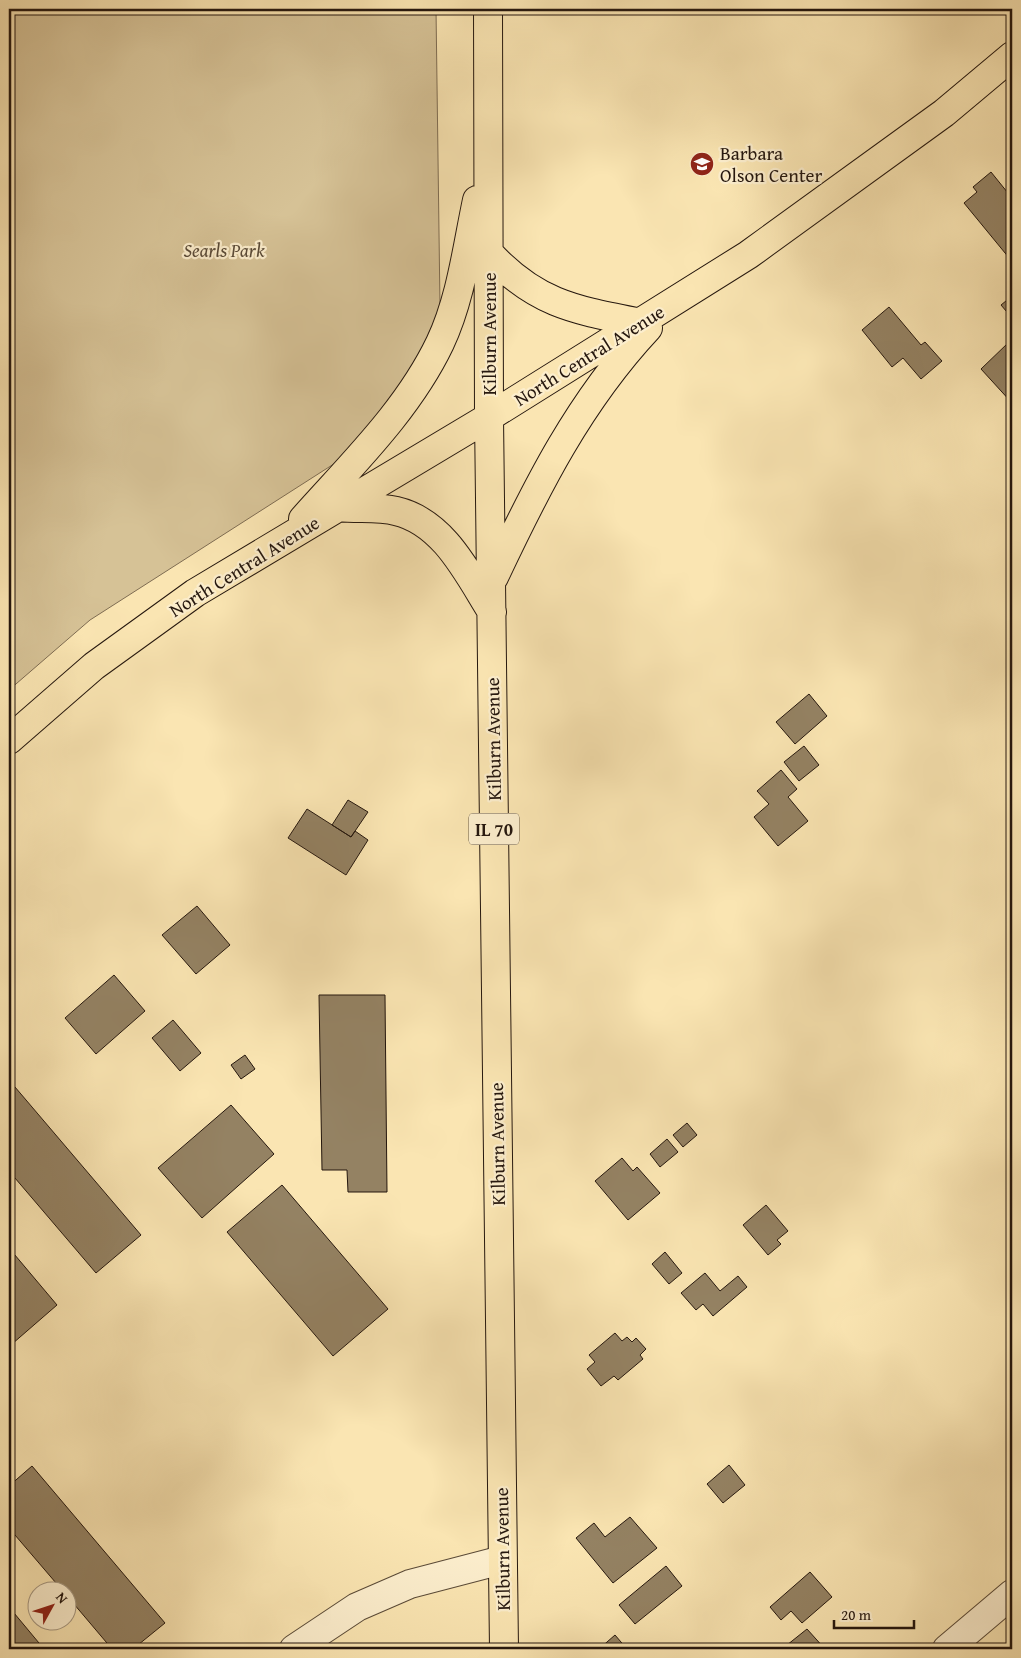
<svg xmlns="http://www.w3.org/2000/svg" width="1021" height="1658" font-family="'Gentium Book Plus',serif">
	<rect width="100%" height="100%" fill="#fae5b2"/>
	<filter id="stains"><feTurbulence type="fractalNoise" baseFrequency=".004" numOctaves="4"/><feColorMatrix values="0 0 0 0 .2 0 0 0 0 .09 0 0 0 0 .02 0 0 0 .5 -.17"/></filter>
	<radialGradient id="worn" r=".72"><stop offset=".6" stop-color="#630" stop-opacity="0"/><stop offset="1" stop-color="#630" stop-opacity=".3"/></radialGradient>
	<path fill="#d6c296" stroke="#7e6c52" d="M9 9H436L440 307 411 387 340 460 90 620 9 690Z"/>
	<path fill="#948263" stroke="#25170e" d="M991 172 1012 198V256L1010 259 964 203 977 192 973 187Z
		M1012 296V318L1001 305Z
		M889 307 921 345 925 342 942 361 921 379 903 358 892 367 862 330Z
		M1008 343 1012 348V403L981 369Z
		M809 694 827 716 795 744 776 722Z
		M804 746 819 765 799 781 784 762Z
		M781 770 797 789 788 797 808 821 778 846 754 817 769 804 757 791Z
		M348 800 368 812 351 837 332 825Z
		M307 809 351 837 355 831 368 840 346 875 288 838Z
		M197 906 230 945 196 974 162 935Z
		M114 975 145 1011 96 1054 65 1018Z
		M319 995H385L387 1192H348L347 1170H322Z
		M173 1020 201 1053 180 1071 152 1038Z
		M245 1055 255 1069 241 1079 231 1065Z
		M9 1080 141 1235 96 1273 9 1171Z
		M231 1105 274 1154 202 1218 158 1168Z
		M687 1123 697 1135 683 1147 673 1135Z
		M667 1139 678 1152 660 1167 650 1154Z
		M622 1158 633 1171 637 1167 660 1193 628 1220 595 1181Z
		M282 1185 388 1309 333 1356 227 1232Z
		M766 1205 788 1231 777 1240 781 1244 768 1255 743 1225Z
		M9 1248 57 1305 12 1344 9 1340Z
		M665 1252 682 1273 669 1284 652 1264Z
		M705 1273 720 1291 738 1276 747 1287 713 1316 703 1304 696 1310 681 1293Z
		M615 1333 622 1341 627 1337 632 1342 636 1338 646 1349 640 1355 643 1359 618 1380 614 1376 601 1386 587 1369 595 1362 589 1355Z
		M729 1465 745 1485 723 1503 707 1484Z
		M32 1466 165 1623 133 1649H112L68 1597V1590H62L9 1528V1486Z
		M630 1517 657 1548 613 1583 576 1538 594 1523 605 1537Z
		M666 1566 682 1586 635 1624 619 1605Z
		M810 1572 832 1597 802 1623 791 1611 781 1620 770 1607Z
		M9 1607 44 1649H9Z
		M807 1629 825 1649H782Z
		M615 1635 627 1649H599Z"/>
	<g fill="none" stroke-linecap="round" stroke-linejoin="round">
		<g stroke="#5a4a37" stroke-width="30">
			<path id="minor" d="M294 1649 357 1607 410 1584 502 1560
				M947 1649 1012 1594"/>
		</g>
		<g stroke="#25170e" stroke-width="30">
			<path id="major" d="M488 9 489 417 504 1649
				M489 253C536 304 575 310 641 323
				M339 507C357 509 378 507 396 511 444 522 468 574 492 612
				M303 519C352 464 408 410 440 343 461 299 467 247 477 200
				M494 577C537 486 579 402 648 328
				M9 740 94 666 195 593 489 417 748 255 944 113 1012 56"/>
		</g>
		<use href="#minor" stroke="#fceecd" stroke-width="28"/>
		<use href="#major" stroke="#fae5b2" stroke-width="28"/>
	</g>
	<defs>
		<g id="school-disc" transform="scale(1.25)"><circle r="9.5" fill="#8f2418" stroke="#fceecd"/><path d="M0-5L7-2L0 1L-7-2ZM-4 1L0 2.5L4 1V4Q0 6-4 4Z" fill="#fff"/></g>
	</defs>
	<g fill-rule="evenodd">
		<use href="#school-disc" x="702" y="164"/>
	</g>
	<g text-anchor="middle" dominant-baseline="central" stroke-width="4.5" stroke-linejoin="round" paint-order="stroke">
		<rect fill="#fceecd" stroke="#665847" stroke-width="1" x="469" y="813.5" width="50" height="31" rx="4"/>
		<g font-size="18" font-weight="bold" fill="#25170e">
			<text x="494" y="829">IL 70</text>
		</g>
		<g font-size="19" fill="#25170e" stroke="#fceecd" text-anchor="start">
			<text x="720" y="153">Barbara<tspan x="720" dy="22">Olson Center</tspan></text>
		</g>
		<g font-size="19" font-style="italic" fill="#5a4a37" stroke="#fceecd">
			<text x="224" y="250">Searls Park</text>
		</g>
		<g font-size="19" fill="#25170e" stroke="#fceecd">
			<text transform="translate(489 334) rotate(-90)">Kilburn Avenue</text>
			<text transform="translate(589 355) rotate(-32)">North Central Avenue</text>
			<text transform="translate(244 566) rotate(-32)">North Central Avenue</text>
			<text transform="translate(493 739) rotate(-91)">Kilburn Avenue</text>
			<text transform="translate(497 1144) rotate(-91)">Kilburn Avenue</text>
			<text transform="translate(502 1549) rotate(-91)">Kilburn Avenue</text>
		</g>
	</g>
	<rect width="1021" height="1658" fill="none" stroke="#fae5b2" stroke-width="30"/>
	<rect x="10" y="10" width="1001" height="1638" fill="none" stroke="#25170e" stroke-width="2.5"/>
	<rect x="15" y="15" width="991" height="1628" fill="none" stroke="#25170e"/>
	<g transform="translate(52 1606) rotate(50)"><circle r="24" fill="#fceecd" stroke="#a69881"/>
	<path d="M0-4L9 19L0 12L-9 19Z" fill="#8f2418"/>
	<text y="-8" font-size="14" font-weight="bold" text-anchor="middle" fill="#25170e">N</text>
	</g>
	<path d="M834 1620v8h80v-8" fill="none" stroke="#25170e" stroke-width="2.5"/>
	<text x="841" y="1620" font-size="15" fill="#25170e" stroke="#fceecd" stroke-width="4" paint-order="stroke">20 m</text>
	<rect width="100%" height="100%" filter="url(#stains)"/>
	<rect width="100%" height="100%" fill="url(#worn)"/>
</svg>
